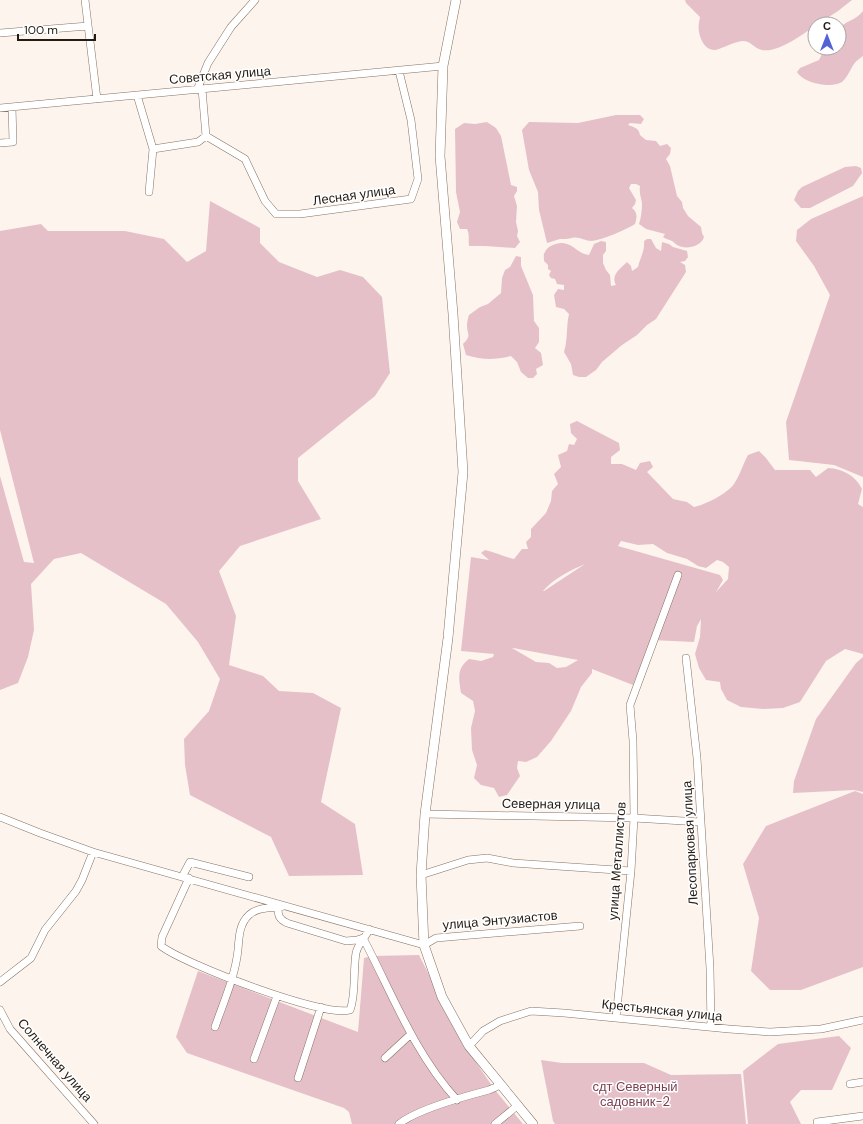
<svg xmlns="http://www.w3.org/2000/svg" width="863" height="1124" font-family="'DM Sans',sans-serif">
	<rect width="100%" height="100%" fill="#fdf4ed"/>
	<path fill="#e6c0c9" fill-rule="evenodd" d="M685 0H852L838 11 818 24H815V26C802 35 778 53 762 50 755 49 751 41 743 41 734 42 727 46 719 49 708 53 701 43 699 32 698 27 699 22 700 17L686 3Z
		M863 11V56C860 58 856 61 854 64 850 70 847 78 842 82 831 89 803 83 797 72L800 68 819 60 825 48H839V28C847 20 855 21 863 11Z
		M616 115H640L644 119 641 124 630 123 628 125C634 127 639 128 640 135L646 140 656 141 660 146 667 144 671 148 670 154 666 159 670 166 677 196 682 202 683 208 688 216 701 227 702 233 704 237C701 247 685 250 677 245 675 244 674 242 672 241 669 239 667 240 663 237L665 234 646 229 639 224C641 218 642 210 642 203 641 197 639 193 640 186L636 184H631L629 188 636 200 635 204 632 208C638 213 637 217 635 224 625 230 603 240 591 241 585 241 578 236 572 238 568 239 564 239 560 239 555 240 552 242 547 243L539 210 538 192 529 170 522 130 529 122 578 123Z
		M487 122 496 128 501 136 511 185 517 187V191L514 196 517 206 516 222 518 231 517 236 520 242 515 248 485 246H469C468 239 470 235 467 229H460L457 222 460 212 456 192 455 129 464 123 475 124Z
		M856 166 861 168 862 173 853 186 810 208H801L794 200 798 191 802 187 845 167Z
		M863 196V477L834 465 789 460 786 422 830 295 814 266 796 241 797 230 811 219Z
		M210 201 260 228V243L279 262 317 277 340 270 363 277 382 297 390 373 375 396 298 458V481L321 519 240 546 219 571 236 616 229 665 263 676 279 691 313 693 341 708 321 802 355 824 363 875 289 876 271 837 190 795 185 765 184 739 209 711 220 679 198 642 166 604 81 553 54 559 31 584 34 630 28 657 18 683 0 690V476L24 562 34 563 0 430V231L41 224 48 231H125L164 239 187 262 206 251Z
		M647 239H651L656 248 661 251 662 242 669 244 673 247 687 251 688 257 685 261 680 262 685 265 686 272 656 319 647 325 637 335 622 345 602 362 596 370 586 377H579L573 375 571 364 564 352C568 339 566 327 569 314L564 309 556 307 554 295 558 289 564 290V285L557 284 555 279 551 278 549 275 551 271 548 269V265L544 261C544 257 543 255 545 252 548 245 560 241 567 244 576 247 579 254 589 255L594 244 601 241 606 242V251L603 255V263L606 270 610 275 611 286 616 285C610 275 621 268 627 262L631 266 632 271 638 267C640 258 645 251 644 241Z
		M516 256 521 257V266L533 295 534 321 539 328V342L535 348 541 353 543 365 536 369 537 374 533 378H528L521 372 517 362 511 356C494 360 483 360 466 355L463 344C472 335 467 335 467 325 467 322 468 318 469 315L480 307 488 304 501 293 502 278 505 270 510 267Z
		M577 421 619 443 620 450 611 457V464H622L636 470 640 463 650 461 653 467 647 472 673 499 687 502 694 507C705 505 728 493 734 484 740 475 743 464 748 455L759 451 766 458 775 470H810L816 477 828 468C843 469 855 475 862 489L858 504 863 507V654L845 649 826 661 800 702 783 708 763 709 741 707 727 700 721 689 720 682 706 680 699 668 695 654 700 637 701 619 697 626 694 642 651 640 633 685 592 669V673L581 687 571 711 551 741 537 757 526 762 518 761 517 768 520 776 507 795 499 797 494 788 481 785 474 778 477 765 472 750 471 728 475 711 473 701 461 693C459 679 456 669 469 659L481 661 493 657 494 654 461 651 471 557 489 560 481 553 485 550C495 552 504 557 514 559L522 549H528L526 542 531 537V529L546 513 551 501 552 491 558 484 554 474 561 467 558 455 567 451 569 444 574 445 577 439 571 433 570 424ZM621 541 638 545 653 544 667 553 687 559 698 566 706 568 717 560 723 562 729 567 728 579 716 592 723 580 720 575 618 546ZM585 564 544 591H543C553 579 571 570 585 564ZM512 648H513L578 660 566 667 557 668 549 663 536 662Z
		M863 657V792L854 790 793 793 794 781 816 719 856 663Z
		M855 791 863 794V967L801 990H770L751 971 759 918 743 864 766 826Z
		M419 955 466 1048 495 1090 523 1124H352L349 1112 344 1108 187 1053 176 1037 198 971 358 1032 364 958 372 956Z
		M839 1036 851 1048 832 1090H801L790 1102 801 1124H748L743 1071 778 1044Z
		M541 1060 562 1063H644L671 1075 741 1074 746 1124H555L553 1121Z"/>
	<g fill="none" stroke-linecap="round" stroke-linejoin="round">
		<g stroke="#867262" stroke-width="8">
			<path id="minor" d="M85 0 97 99
				M0 33 88 26
				M197 90 208 63 231 27 255 0
				M137 95 153 149 149 192
				M0 108 443 66
				M206 136 245 159 265 201 276 214H300L411 199 418 179 411 120 399 71
				M0 143 13 142 12 107
				M153 149 198 142 206 136 202 89
				M686 658 697 758 710 968 711 1027
				M425 814 634 818 700 822
				M0 817 40 833 93 852 424 945 436 938 580 926
				M421 875 468 860 487 858 513 863 631 871
				M182 877 190 862 249 877
				M189 878 162 937 161 946C184 964 325 1018 350 1010 356 996 353 970 356 953 358 943 366 938 369 929
				M278 907C278 916 279 919 287 923L346 941 357 940 363 938C392 993 414 1053 457 1100
				M0 982 31 958 45 930 76 891 82 880 93 852
				M0 1010 10 1029 94 1124
				M616 1018 631 871 634 818 633 741 630 705 678 575
				M215 1027C224 1001 235 977 238 950 239 938 239 924 249 915 258 907 270 908 281 907
				M469 1046 483 1031 500 1021 531 1011 564 1013 729 1029 770 1032 821 1029 863 1020
				M385 1058 411 1034
				M254 1059 277 996
				M298 1078 321 1007
				M850 1084 863 1082
				M817 1122 863 1116
				M399 1124C417 1109 466 1096 489 1090L496 1087 499 1084
				M495 1124 517 1106"/>
		</g>
		<g stroke="#867262" stroke-width="10">
			<path id="major" d="M456 0 443 66 440 156 453 314 463 472 448 638 425 814 421 875 424 945 442 997 469 1046 533 1124"/>
		</g>
		<use href="#minor" stroke="#fff" stroke-width="7"/>
		<use href="#major" stroke="#fff" stroke-width="9"/>
	</g>
	<g text-anchor="middle" dominant-baseline="central" stroke-width="3" stroke-linejoin="round" paint-order="stroke">
		<g font-size="13" fill="#231b14" stroke="#fff">
			<text transform="translate(220 75) rotate(-5)">Советская улица</text>
			<text transform="translate(354 195) rotate(-8)">Лесная улица</text>
			<text transform="translate(551 804) rotate(1)">Северная улица</text>
			<text transform="translate(690 843) rotate(-93)">Лесопарковая улица</text>
			<text transform="translate(617 861) rotate(-86)">улица Металлистов</text>
			<text transform="translate(500 920) rotate(-5)">улица Энтузиастов</text>
			<text transform="translate(662 1010) rotate(6)">Крестьянская улица</text>
			<text transform="translate(55 1060) rotate(49)">Солнечная улица</text>
		</g>
		<g font-size="13" fill="#7c4254" stroke="#fff">
			<text x="635" y="1086">сдт Северный<tspan x="635" dy="15">садовник-2</tspan></text>
		</g>
	</g>
	<g transform="translate(827 36)"><circle r="19" fill="#ffffff" stroke="#a7a4a1"/>
	<path d="M0-3L7 15L0 10L-7 15Z" fill="#5362d8"/>
	<text y="-6" font-size="11" font-weight="bold" text-anchor="middle" fill="#231b14">С</text>
	</g>
	<path d="M18 34v6h77v-6" fill="none" stroke="#231b14" stroke-width="2"/>
	<text x="24" y="34" font-size="12" fill="#231b14" stroke="#ffffff" stroke-width="3" paint-order="stroke">100 m</text>
</svg>
